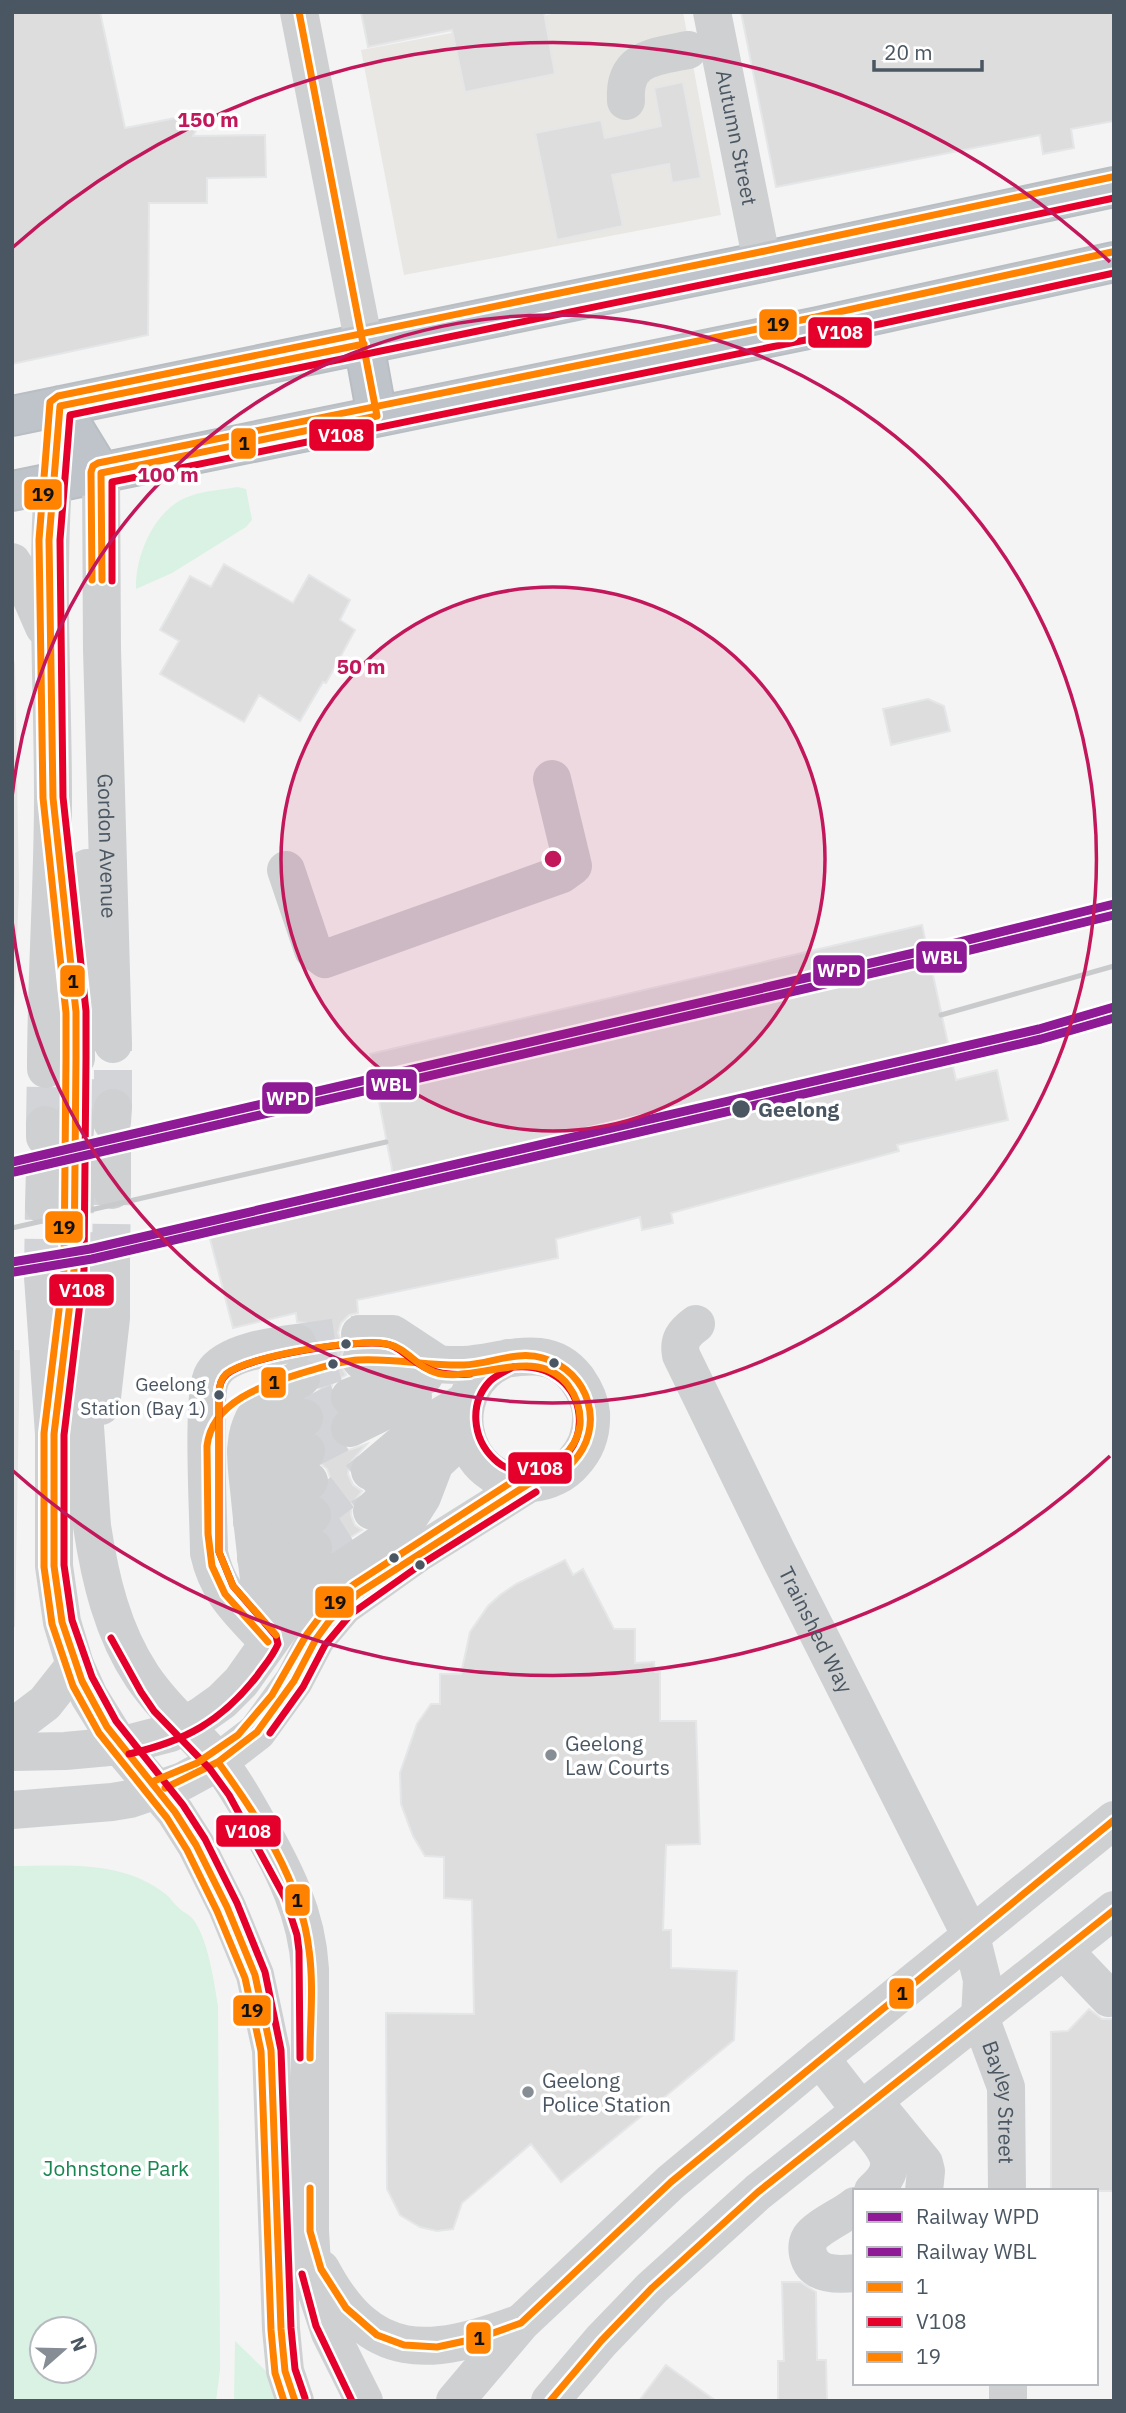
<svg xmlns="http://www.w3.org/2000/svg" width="1126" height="2413" font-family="'IBM Plex Sans',sans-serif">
	<rect width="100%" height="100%" fill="#f4f4f4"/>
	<path fill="#e8e7e3" d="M563 12H683L721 215 404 275 361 50Z"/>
	<path fill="#e6e5e6" d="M12 651 15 664 19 888 12 1063Z
		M12 1350H20L15 1626 12 1632Z"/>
	<path fill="#d9f2e3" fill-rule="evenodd" d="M238 487 246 489 252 520 246 527 172 573 136 589C135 557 153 512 185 498 200 491 221 490 238 487Z
		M12 1866C65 1866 124 1859 168 1896 172 1900 175 1905 179 1908 183 1912 188 1914 192 1918 208 1937 214 1982 218 2006L220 2370 216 2401H12ZM42 2329H84V2371H42Z
		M235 2341 268 2373 277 2401H234Z"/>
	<path fill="#ddddde" stroke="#e5e6e7" stroke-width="2" d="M12 12H100L125 128 206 112 193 136 265 135 266 177 207 178V203H149L148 335 12 364Z
		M361 12H544L555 74 465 92 452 30 368 47Z
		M741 12H1114V121L1071 129 1074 148 1043 154 1040 135 776 187Z
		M683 82 701 178 672 183 669 164 612 175 623 226 557 240 535 133 601 120 605 138 661 126 654 88Z
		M224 564 293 603 309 575 350 600 340 620 355 630 326 683 323 682 300 721 259 695 244 722 160 674 179 641 160 630 190 576 211 587Z
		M928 699 944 706 950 731 891 745 883 709Z
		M922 925 956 1080 997 1070 1008 1120 897 1145 899 1151 671 1213 673 1223 642 1230 640 1217 556 1239 558 1258 357 1300 358 1313 349 1315 341 1323 338 1333 344 1348 339 1361 346 1375 333 1383 329 1393V1404L335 1413 328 1427 331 1438 338 1446 349 1450 367 1444 350 1463 348 1474 353 1485 362 1491 352 1504 351 1515 355 1525 362 1530 334 1548 331 1535 326 1531 332 1523 334 1511 330 1502 323 1497 329 1489 331 1480 327 1469 322 1465 328 1450 325 1440 318 1434 326 1419 324 1408 317 1401 310 1398 319 1390 323 1379 320 1367 312 1359 317 1351 318 1339 314 1329 306 1323 297 1322 296 1313 233 1328 208 1231 394 1180 370 1054Z
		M565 1560 573 1575 583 1569 614 1629H635V1663L654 1662 655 1672H660V1721H696L700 1844 666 1845 663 1930H671V1968L737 1971 734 2040 561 2182 531 2144 462 2203 453 2229 437 2231 420 2227 400 2215 387 2189 386 2013 474 2014 472 1900 444 1898V1857L425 1856 413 1836 401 1804 400 1773 417 1724 431 1704H440V1674H461L470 1632 488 1606 500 1595 516 1584Z
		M1089 2009 1102 2019H1114V2191H1051V2032L1068 2031Z
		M782 2282H800L816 2292 817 2360H826L827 2401H778V2361H784Z
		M666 2365 716 2401H639Z"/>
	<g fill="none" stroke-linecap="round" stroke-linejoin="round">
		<path stroke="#d2d4d7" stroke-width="38" stroke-dasharray="38 19" stroke-linecap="butt" d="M113 1108V1044
			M75 1117 76 1058
			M45 1125 46 1069
			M111 1262 112 1190
			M74 1270 75 1198
			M43 1277 44 1205
			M297 1343 360 1334
			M300 1374 339 1362 361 1360
			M304 1418 350 1397
			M306 1451 350 1428
			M312 1515 370 1471
			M313 1548 372 1511"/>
		<g stroke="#b9bec3" stroke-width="42">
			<path id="highway" d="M364 344 377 416
				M60 406 101 473
				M12 416 762 262 1114 187
				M12 491 818 327 1114 262"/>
		</g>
		<g stroke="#ced0d2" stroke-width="38">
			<path d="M299 12 364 344"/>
			<path id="s1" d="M712 12 762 262"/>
			<path d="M626 101C623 58 653 57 688 50"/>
			<path id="s2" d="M101 473 102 649 113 1044"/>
			<path d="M12 562 23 579 44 627"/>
			<path d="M286 870 313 950 325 959 562 874 573 866 552 779"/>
			<path d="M76 1058V1012L87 868"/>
			<path d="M46 1069C46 979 53 888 53 798 53 693 46 588 53 483"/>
			<path d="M75 1117V1131"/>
			<path d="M112 1122 113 1108"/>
			<path d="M45 1137V1125"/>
			<path d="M112 1190V1153"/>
			<path d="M75 1198V1162"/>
			<path d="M44 1205 45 1169"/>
			<path d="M74 1270 92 1526C100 1578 112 1631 142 1676 163 1707 191 1731 216 1759 232 1778 244 1800 256 1821 284 1869 307 1914 310 1969V2231L313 2281 330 2333 364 2401"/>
			<path d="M43 1277 54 1434V1566L62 1622 75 1665 89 1696 120 1746 175 1812 196 1845 227 1907 255 1975 271 2050 281 2329 285 2371 295 2401"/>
			<path id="s3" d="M696 1324C684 1333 678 1340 681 1355L776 1550 971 1936 982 1980 980 2017"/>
			<path d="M360 1334H393L434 1361"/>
			<path d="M361 1360C395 1358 429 1366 463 1365 502 1364 547 1339 577 1379 584 1389 590 1401 591 1413 592 1432 587 1448 574 1462 564 1474 548 1482 532 1483 457 1488 438 1384 508 1358"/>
			<path d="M350 1397 389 1382 424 1376"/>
			<path d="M101 1406 111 1318V1262"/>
			<path d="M350 1428 413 1397"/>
			<path d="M246 1451 280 1429 304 1418"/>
			<path d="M370 1471 422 1427 466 1401"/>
			<path d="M249 1486 306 1451"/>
			<path d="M372 1511 400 1486 421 1447"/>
			<path d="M252 1522 309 1481"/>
			<path d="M256 1558 312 1515"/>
			<path d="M267 1584 313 1548"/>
			<path d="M268 1642C241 1612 218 1594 209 1553 209 1523 201 1392 213 1374 226 1352 274 1346 297 1343"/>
			<path d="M268 1642C260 1595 255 1547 250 1499 248 1476 242 1447 251 1425 259 1403 281 1389 301 1378"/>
			<path d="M12 1728 45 1703 75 1665"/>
			<path d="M12 1752 65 1751 120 1746 170 1733 201 1716 222 1701 241 1682 297 1603 334 1575 401 1530 422 1497 435 1463 466 1434"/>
			<path d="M12 1810 112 1802 130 1799 183 1781 218 1762 257 1732 294 1681 316 1639 344 1606 417 1554 530 1483"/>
			<path d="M1064 1951 1109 1998 1114 1994"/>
			<path id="s4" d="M980 2017 1006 2087 1007 2191"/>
			<path d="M820 2058 862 2112"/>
			<path d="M874 2102 924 2163 926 2171 924 2191"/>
			<path d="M863 2121C883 2147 905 2163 873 2191"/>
			<path d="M855 2206C843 2216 817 2227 810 2238 807 2243 807 2249 808 2254 813 2276 838 2275 855 2273"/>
			<path d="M321 2269C371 2364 430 2356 518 2324"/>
			<path d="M1008 2383V2401"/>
			<path d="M455 2401 521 2323 671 2182 820 2058 1114 1820"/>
			<path d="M550 2401 601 2341 652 2288 758 2192 1114 1910"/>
		</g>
		<use href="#highway" stroke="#bec4c9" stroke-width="38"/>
		<path stroke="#c9cacc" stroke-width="5" d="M941 1015 1114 966
			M12 1228 386 1142"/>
		<g stroke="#fff" stroke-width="12">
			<path id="bus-1" d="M102 580 101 473 377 416 299 12
				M218 1762C258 1817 301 1881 309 1950 314 1986 310 2022 310 2058
				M165 1788 218 1762 257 1732 294 1681 316 1639 330 1620 359 1593 530 1483C545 1479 561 1475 572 1463 607 1427 589 1371 543 1358 517 1350 490 1364 464 1365 429 1366 394 1358 358 1360 339 1361 320 1368 302 1373 264 1385 212 1401 207 1446L208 1534 212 1566 225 1594 268 1642
				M310 2188V2231L321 2269 346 2308 377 2335 404 2345 437 2347 479 2338 521 2323 671 2182 1114 1820
				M295 2401 285 2371 281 2329 271 2050 255 1975 227 1907 196 1845 175 1812 107 1727 82 1681 62 1622 54 1566V1434L74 1270 76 1058V1012L53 798 49 540 60 406 364 344
				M550 2401 601 2341 652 2288 758 2192 1114 1910"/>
		</g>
		<g stroke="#fff" stroke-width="12">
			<path id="bus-2" d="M112 581V482L820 337 1114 273
				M513 1367C506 1371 496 1375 490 1381 469 1403 472 1438 494 1459 503 1468 515 1472 528 1471 602 1468 595 1360 514 1367
				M111 1638 141 1692 154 1711 210 1769 229 1795 285 1898 297 1935 299 1951 300 2058
				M270 1733 303 1687 325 1645 351 1614 423 1563 536 1492
				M129 1754C185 1741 221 1722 257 1676 264 1666 273 1656 278 1644L276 1636 233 1586 219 1552V1394C219 1386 221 1379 227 1374 249 1356 357 1339 386 1344 395 1345 402 1352 409 1357 429 1373 445 1376 470 1374
				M302 2274 316 2326 352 2401
				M305 2398 295 2369 291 2328 281 2050 265 1972 237 1903 205 1839 183 1805 116 1721 92 1677 72 1620 64 1565V1435L84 1270 86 1058V1011L63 797 60 540 70 415 764 272 1114 198"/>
		</g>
		<g stroke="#fff" stroke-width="12">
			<path id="bus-3" d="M92 580 91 472 93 466 98 463 816 317 1112 252
				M154 1781 197 1763 238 1735 272 1695 307 1634 322 1614 353 1585 524 1474C550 1464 575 1458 580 1425 581 1410 577 1397 568 1385 538 1346 481 1380 442 1374 419 1371 408 1348 387 1344 358 1338 248 1356 226 1374 221 1379 219 1387 219 1394V1552L233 1586 276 1635
				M284 2401 275 2373 271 2330 261 2051 245 1978 217 1911 187 1850 167 1818 99 1733 73 1686 52 1624 44 1567V1433L64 1269 66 1058V1013L43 798 39 540 50 402 58 396 760 252 1112 177"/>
		</g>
		<use href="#bus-1" stroke="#ff8200" stroke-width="7"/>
		<use href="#bus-2" stroke="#e4002b" stroke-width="7"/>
		<use href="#bus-3" stroke="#ff8200" stroke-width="7"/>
		<g stroke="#fff" stroke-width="14">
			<path id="rail-1" d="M12 1162 927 950 1114 904
				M12 1262 90 1249 1039 1029 1114 1007"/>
		</g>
		<g stroke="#fff" stroke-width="14">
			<path id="rail-2" d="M14 1172 929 960 1114 915
				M14 1272 92 1259 1041 1039 1114 1018"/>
		</g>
		<use href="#rail-1" stroke="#8f1a95" stroke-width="9"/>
		<use href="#rail-2" stroke="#8f1a95" stroke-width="9"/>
	</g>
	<circle cx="553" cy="859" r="272" fill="#c2185b" fill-opacity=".12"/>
	<g fill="none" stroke="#c2185b" stroke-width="3.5">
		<circle cx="553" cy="859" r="272"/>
		<path d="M12 797A544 544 0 1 1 12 921"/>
		<path d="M1110 1456A816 816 0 0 1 12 1470M12 248A816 816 0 0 1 1110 262"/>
	</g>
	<g fill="#4a5661" stroke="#fff" stroke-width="2.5">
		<circle cx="741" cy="1109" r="10"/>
		<circle cx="346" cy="1344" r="6"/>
		<circle cx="554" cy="1363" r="6"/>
		<circle cx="333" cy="1364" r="6"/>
		<circle cx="219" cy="1395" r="6"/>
		<circle cx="394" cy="1558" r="6"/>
		<circle cx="420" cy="1565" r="6"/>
	</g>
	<g fill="#868d94" stroke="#fff" stroke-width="2.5">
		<circle cx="551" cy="1755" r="7"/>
		<circle cx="528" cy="2092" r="7"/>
	</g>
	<g text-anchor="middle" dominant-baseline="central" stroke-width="7" stroke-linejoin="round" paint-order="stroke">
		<g font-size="19" fill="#4a5661" stroke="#fff" text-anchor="end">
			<text x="206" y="1384">Geelong<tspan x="206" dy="24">Station (Bay 1)</tspan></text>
		</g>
		<g font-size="21" fill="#4a5661" stroke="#fff">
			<text stroke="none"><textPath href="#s1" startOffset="128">Autumn Street</textPath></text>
			<text stroke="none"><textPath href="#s2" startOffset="373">Gordon Avenue</textPath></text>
			<text stroke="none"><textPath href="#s3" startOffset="343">Trainshed Way</textPath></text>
			<text stroke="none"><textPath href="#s4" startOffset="89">Bayley Street</textPath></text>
		</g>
		<g font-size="21" font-weight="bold" fill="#4a5661" stroke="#fff" text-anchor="start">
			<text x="758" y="1109">Geelong</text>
		</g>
		<g font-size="21" fill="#4a5661" stroke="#fff" text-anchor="start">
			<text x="565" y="1743">Geelong<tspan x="565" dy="24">Law Courts</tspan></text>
			<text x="542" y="2080">Geelong<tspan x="542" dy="24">Police Station</tspan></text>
		</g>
		<g font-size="21" fill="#17864f" stroke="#fff">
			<text x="116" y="2168">Johnstone Park</text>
		</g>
	</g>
	<circle cx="553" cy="859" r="10" fill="#c2185b" stroke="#fff" stroke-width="3.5"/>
	<g font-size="21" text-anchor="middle" font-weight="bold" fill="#c2185b" stroke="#fff" stroke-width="7" stroke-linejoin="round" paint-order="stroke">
		<text x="208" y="127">150 m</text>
		<text x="168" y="482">100 m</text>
		<text x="361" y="674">50 m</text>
	</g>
	<g stroke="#fff" stroke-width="2.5">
		<rect x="758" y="308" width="40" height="33" rx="7" fill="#ff8200"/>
		<rect x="807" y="316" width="66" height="33" rx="7" fill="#e4002b"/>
		<rect x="308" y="418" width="67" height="34" rx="7" fill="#e4002b"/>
		<rect x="230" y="427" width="27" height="33" rx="7" fill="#ff8200"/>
		<rect x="23" y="478" width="40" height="33" rx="7" fill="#ff8200"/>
		<rect x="915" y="940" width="53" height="34" rx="7" fill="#8f1a95"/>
		<rect x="812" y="954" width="54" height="33" rx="7" fill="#8f1a95"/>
		<rect x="59" y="964" width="27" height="34" rx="7" fill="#ff8200"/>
		<rect x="365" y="1068" width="53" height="33" rx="7" fill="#8f1a95"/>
		<rect x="261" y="1081" width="53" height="34" rx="7" fill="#8f1a95"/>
		<rect x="44" y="1210" width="40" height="34" rx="7" fill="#ff8200"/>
		<rect x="48" y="1273" width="67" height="34" rx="7" fill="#e4002b"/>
		<rect x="260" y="1366" width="27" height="33" rx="7" fill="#ff8200"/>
		<rect x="507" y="1451" width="66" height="34" rx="7" fill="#e4002b"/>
		<rect x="314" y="1585" width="41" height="34" rx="7" fill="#ff8200"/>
		<rect x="215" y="1814" width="67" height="34" rx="7" fill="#e4002b"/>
		<rect x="284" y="1883" width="27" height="34" rx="7" fill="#ff8200"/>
		<rect x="888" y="1977" width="27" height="33" rx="7" fill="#ff8200"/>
		<rect x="232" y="1994" width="40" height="33" rx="7" fill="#ff8200"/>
		<rect x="465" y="2321" width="27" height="34" rx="7" fill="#ff8200"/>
	</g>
	<g font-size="19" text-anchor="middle" font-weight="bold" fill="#fff">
		<text x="840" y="339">V108</text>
		<text x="341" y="442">V108</text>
		<text x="942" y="964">WBL</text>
		<text x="839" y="977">WPD</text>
		<text x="391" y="1091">WBL</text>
		<text x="288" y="1105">WPD</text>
		<text x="82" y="1297">V108</text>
		<text x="540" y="1475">V108</text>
		<text x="248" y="1838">V108</text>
	</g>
	<g font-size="19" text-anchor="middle" font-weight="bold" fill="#111">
		<text x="778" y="331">19</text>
		<text x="244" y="450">1</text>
		<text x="43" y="501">19</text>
		<text x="73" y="988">1</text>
		<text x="64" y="1234">19</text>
		<text x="274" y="1389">1</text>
		<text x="335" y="1609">19</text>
		<text x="297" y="1907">1</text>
		<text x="902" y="2000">1</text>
		<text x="252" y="2017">19</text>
		<text x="479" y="2345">1</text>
	</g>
	<rect width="1126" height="2413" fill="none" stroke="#4a5661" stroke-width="28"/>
	<rect x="853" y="2189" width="245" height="196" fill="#ffffff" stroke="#b7bbc0" stroke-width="2"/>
	<rect x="867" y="2212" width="35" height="10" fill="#8f1a95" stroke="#b7bbc0" stroke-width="2"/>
	<text x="916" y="2224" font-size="21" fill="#4a5661">Railway WPD</text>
	<rect x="867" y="2247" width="35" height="10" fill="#8f1a95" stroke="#b7bbc0" stroke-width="2"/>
	<text x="916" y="2259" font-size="21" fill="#4a5661">Railway WBL</text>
	<rect x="867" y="2282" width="35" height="10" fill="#ff8200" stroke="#b7bbc0" stroke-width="2"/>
	<text x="916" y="2294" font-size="21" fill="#4a5661">1</text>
	<rect x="867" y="2317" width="35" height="10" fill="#e4002b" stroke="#b7bbc0" stroke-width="2"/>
	<text x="916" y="2329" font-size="21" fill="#4a5661">V108</text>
	<rect x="867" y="2352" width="35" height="10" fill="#ff8200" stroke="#b7bbc0" stroke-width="2"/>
	<text x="916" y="2364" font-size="21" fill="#4a5661">19</text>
	<g transform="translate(63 2350) rotate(70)"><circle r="33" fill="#ffffff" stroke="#b7bbc0" stroke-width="2"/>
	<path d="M0-5L12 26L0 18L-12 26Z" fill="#868d94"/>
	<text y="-10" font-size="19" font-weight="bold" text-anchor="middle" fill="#4a5661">N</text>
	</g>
	<path d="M874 60v10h108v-10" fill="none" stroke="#4a5661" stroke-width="3.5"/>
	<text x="884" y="60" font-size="21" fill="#4a5661" stroke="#ffffff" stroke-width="5" paint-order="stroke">20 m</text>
</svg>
